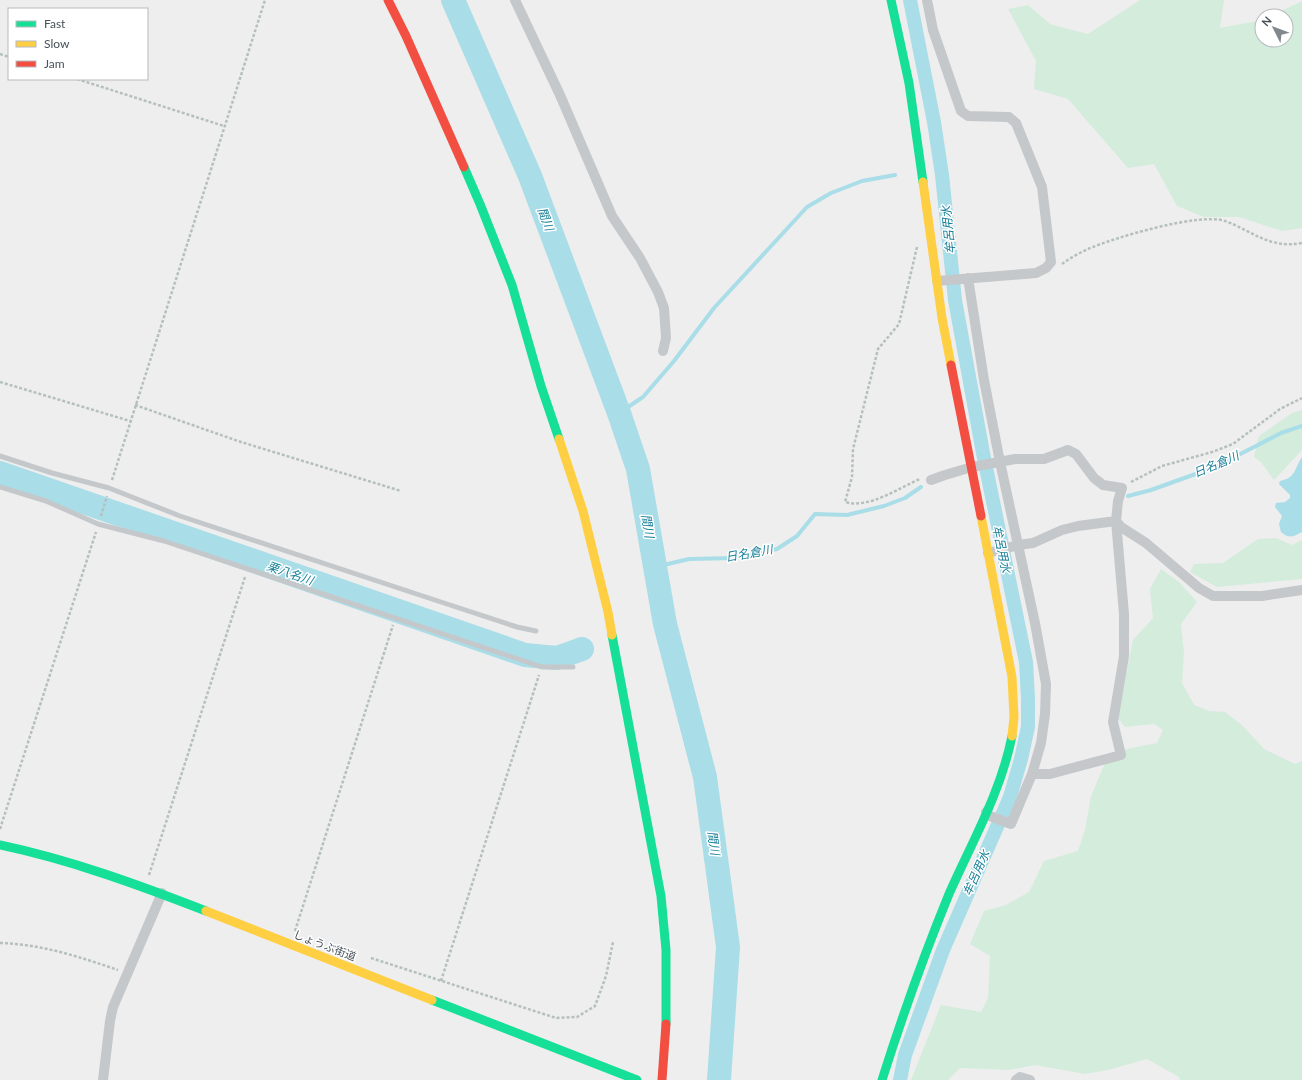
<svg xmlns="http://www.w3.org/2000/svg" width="1302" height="1080" font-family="Lato,'Noto Sans JP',sans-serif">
	<rect width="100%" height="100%" fill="#eee"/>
	<path fill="#d3ecdc" d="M1140 0H1224L1220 28 1262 20V40H1286V16H1271L1302 1V228L1282 231 1239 217H1204L1177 206 1154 164 1128 168 1068 99 1034 89 1036 61 1008 9 1028 5 1050 24 1088 34Z
		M1302 410V450L1274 480 1261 462 1254 457 1259 436 1292 413Z
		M1276 538 1292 545 1302 540V579L1217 587 1190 572 1194 564 1223 563 1258 539Z
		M1161 569 1179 582 1197 602 1181 624 1184 653 1182 683 1194 705 1209 711 1225 712 1242 725 1264 749 1295 764 1302 761V1080H1180L1179 1077 1147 1059 1108 1070 1085 1074 1035 1065 1009 1070 960 1068 948 1080H911L941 1005 981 1012 988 998 990 956 970 944 984 911 1006 905 1029 892 1044 861 1078 851 1085 830 1091 796 1105 763 1127 749 1157 743 1163 730 1154 724 1125 727 1117 717 1133 640 1153 618 1150 589Z"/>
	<path fill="#a9dde8" d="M1302 457V532C1293 537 1289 539 1281 532L1279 524 1282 516 1275 507 1276 503 1285 502 1290 498V495L1279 484 1280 481C1296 478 1294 469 1302 457Z"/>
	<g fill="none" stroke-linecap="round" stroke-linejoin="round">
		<path stroke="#a9dde8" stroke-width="4" d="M619 413 643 397 674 361 714 308 807 207 831 193 862 181 895 175
			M1128 496 1151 490 1215 467 1281 433 1302 426
			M655 567 689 559 735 558 777 549 797 536 815 514 847 515 884 506 905 498 921 487"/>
		<path stroke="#a9dde8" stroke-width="14" d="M900 1080 905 1055 943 950 1010 797 1021 759 1028 727V698L1026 662 983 453 955 300 942 175 934 122 910 0"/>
		<path stroke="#a9dde8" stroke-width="24" d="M453 0 530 176 619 413 638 469 665 624 705 777 728 947 719 1080
			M0 473 525 655 557 658 582 649"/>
		<path stroke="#b5c0bc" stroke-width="2.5" stroke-dasharray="3 2" stroke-linecap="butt" d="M0 54 9 57
			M77 79 224 126
			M917 247 899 324 878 349 853 449 852 477 845 502C870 509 898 488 920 479
			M1062 264C1070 258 1079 253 1088 249 1113 238 1200 212 1225 221 1253 231 1268 249 1302 243
			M0 382 130 421
			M135 405 241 442 401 491
			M112 480 265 0
			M1131 482 1162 466 1212 452 1233 444 1280 409 1302 398
			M101 516 107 496
			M0 829 96 532
			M149 875 245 577
			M295 931 393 625
			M0 943C41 944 80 957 118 970
			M371 958 556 1018 577 1017 595 1006 606 976 613 942
			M441 981 539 675"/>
		<path stroke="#c5c8ca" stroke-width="5" d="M0 456 52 473 109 488 180 516 447 604 517 627 536 631
			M0 487 46 501 98 524 164 541 542 667H573"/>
		<path stroke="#c5c8ca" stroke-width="10" d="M515 0 560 95 612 216 640 258 658 292 664 308 666 338 663 351
			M927 0 933 30 961 111 968 116 1009 117 1016 123 1042 187 1051 262 1046 268 1036 273 937 281
			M968 278 984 380 1000 462 1035 623 1046 684 1045 714 1041 743 1032 774 1011 824 990 816 986 812
			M931 480 945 475 972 467 1015 459H1044L1068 450 1076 454 1094 478 1103 485 1122 488 1118 501 1116 521 1124 614V656L1113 722 1121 755 1050 774H1032
			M988 553 1018 545 1033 543 1062 530 1078 526 1116 521 1121 527 1146 543 1199 588 1213 596H1262L1302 590
			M103 1080 110 1021 113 1007 162 893
			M1016 1080 1020 1077 1030 1080"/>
		<path stroke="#16e098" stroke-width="9" d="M891 0 909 83 923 182
			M464 167 480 204 512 285 541 386 559 439
			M612 635 661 896 666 950V1024
			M0 845C71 860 139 885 206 911
			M432 1000 637 1080
			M882 1080C902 1017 924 955 949 894 972 842 1001 792 1012 736"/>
		<path stroke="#ffcf43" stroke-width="9" d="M923 182 942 318 951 365
			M559 439 583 511 608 612 612 635
			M981 516 1012 677 1014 717 1012 736
			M206 911 432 1000"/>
		<path stroke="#f24e42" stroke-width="9" d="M388 0 406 36 464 167
			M951 365 981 516
			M662 1080 666 1024"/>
	</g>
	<g text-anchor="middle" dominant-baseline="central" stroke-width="3" stroke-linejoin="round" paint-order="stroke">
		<g font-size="11" fill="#465159" stroke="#fff">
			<text transform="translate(325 945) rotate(21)">しょうぶ街道</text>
		</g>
		<g font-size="12" font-style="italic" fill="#157f97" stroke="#fff">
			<text transform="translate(546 219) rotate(69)">間川</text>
			<text transform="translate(948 230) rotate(-96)">牟呂用水</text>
			<text transform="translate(1216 464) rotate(-23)">日名倉川</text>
			<text transform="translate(648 526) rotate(80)">間川</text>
			<text transform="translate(1002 549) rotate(78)">牟呂用水</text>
			<text transform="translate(749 553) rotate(-10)">日名倉川</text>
			<text transform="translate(290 573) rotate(19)">栗八名川</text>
			<text transform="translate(714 843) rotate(82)">間川</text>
			<text transform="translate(976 873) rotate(-66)">牟呂用水</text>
		</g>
	</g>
	<rect x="8" y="8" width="140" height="72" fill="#ffffff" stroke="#b5b9bd"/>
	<rect x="16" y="21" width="20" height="6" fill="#16e098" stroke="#b5b9bd"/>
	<text x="44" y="28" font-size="12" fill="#465159">Fast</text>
	<rect x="16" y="41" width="20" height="6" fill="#ffcf43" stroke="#b5b9bd"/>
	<text x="44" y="48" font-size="12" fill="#465159">Slow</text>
	<rect x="16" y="61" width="20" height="6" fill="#f24e42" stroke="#b5b9bd"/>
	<text x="44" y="68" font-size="12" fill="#465159">Jam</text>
	<g transform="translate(1274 28) rotate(312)"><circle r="19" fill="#ffffff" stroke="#b5b9bd"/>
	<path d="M0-3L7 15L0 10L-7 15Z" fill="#81888d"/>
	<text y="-6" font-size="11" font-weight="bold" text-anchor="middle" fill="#465159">N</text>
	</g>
</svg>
